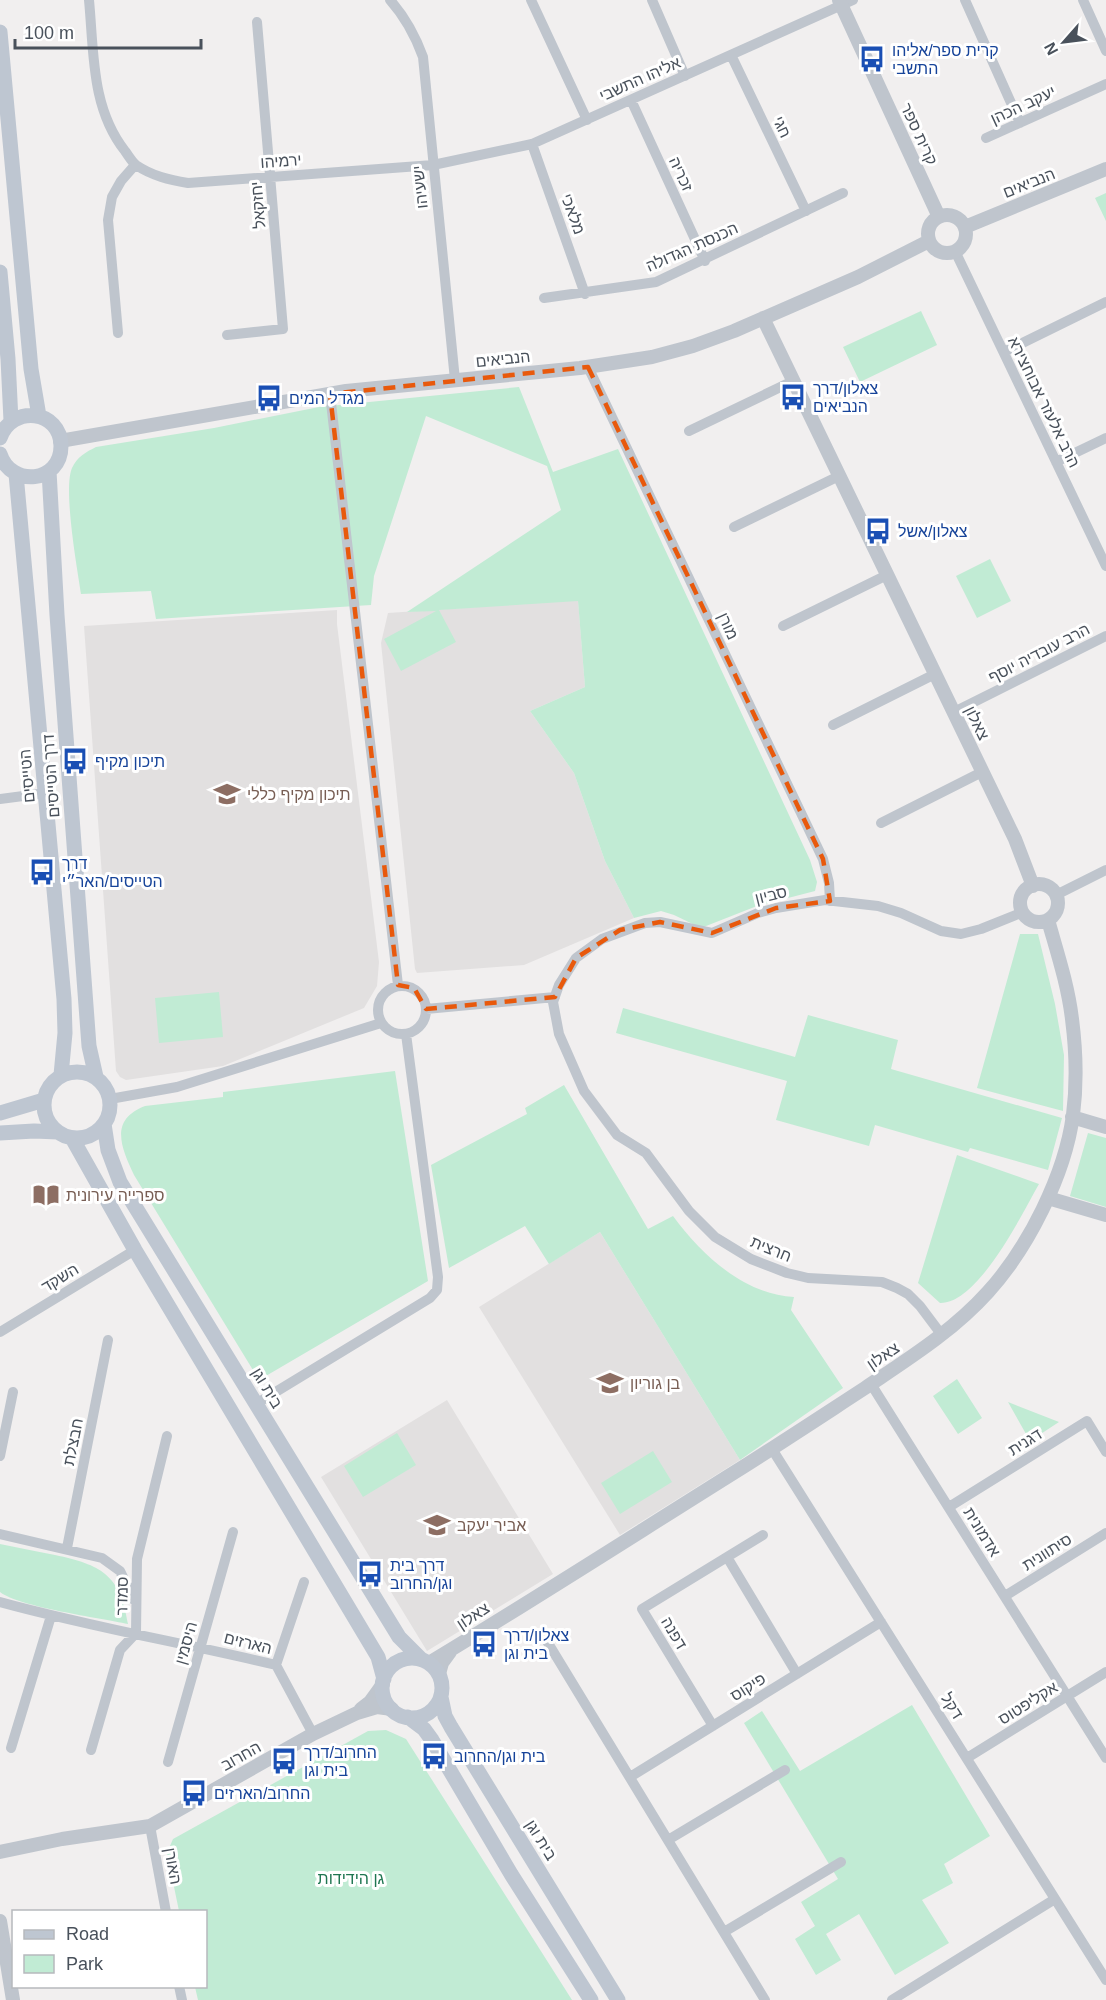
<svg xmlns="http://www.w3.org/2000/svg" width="1106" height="2000" font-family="Helvetica,'Noto Sans Hebrew',sans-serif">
	<rect width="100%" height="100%" fill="#f1efef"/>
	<path fill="#e2e0e0" d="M578 600 585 687 530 711 574 773 605 861 634 918 524 965 417 973 415 969 381 643 388 613Z
		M337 610V624L379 962 377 986 364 1008 223 1066 126 1080 120 1077 116 1071 84 626Z
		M600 1232 740 1460 620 1535 479 1307Z
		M447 1400 553 1574 427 1651 321 1477Z"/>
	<path fill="#c1ebd4" d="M1106 193V221L1095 198Z
		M921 311 937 345 860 382 843 347Z
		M519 387 553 472 618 449 810 860 817 882 815 891 757 906 701 928 674 915 661 911 634 918 605 861 574 773 530 711 585 687 578 601 439 610 456 642 401 671 384 639 436 611 407 612 561 510 547 466 426 416 374 576 371 605 156 619 151 591 81 594C77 567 63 489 72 468 77 457 86 452 96 447L214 428 319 407Z
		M990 559 1011 601 977 618 956 576Z
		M1020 934H1038L1055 1004 1064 1055 1063 1111 977 1088Z
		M219 992 223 1037 159 1043 155 998Z
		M623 1008 795 1057 808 1015 898 1040 891 1069 1062 1118 1048 1170 970 1148 968 1152 875 1125 869 1146 776 1120 787 1081 616 1033Z
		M395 1071 428 1281 259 1380 134 1175C121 1147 109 1120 145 1106L223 1097V1092Z
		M564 1085 648 1229 673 1216C702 1255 743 1294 794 1297L791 1310 843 1388 740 1460 600 1232 549 1264 525 1226 449 1268 431 1165 527 1114 525 1108Z
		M1088 1133 1106 1138V1207L1070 1196Z
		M957 1155 1039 1184C1022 1214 978 1304 940 1303L918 1283Z
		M957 1379 982 1418 958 1434 933 1396Z
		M1008 1402 1059 1422 1030 1441Z
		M397 1433 416 1465 363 1497 344 1466Z
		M653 1451 672 1482 620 1514 601 1483Z
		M0 1544C18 1548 36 1551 55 1555 101 1565 120 1574 128 1624 100 1618 19 1607 0 1592Z
		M912 1705 990 1836 944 1864 953 1883 922 1900 949 1943 895 1975 859 1914 826 1934 841 1960 816 1975 795 1939 815 1926 801 1902 838 1879 744 1723 762 1711 800 1771Z
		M386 1730 406 1739 572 2000H198L195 1987 206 1986V1912L179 1911 167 1853 173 1839 368 1731Z"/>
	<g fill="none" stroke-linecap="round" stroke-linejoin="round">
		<path stroke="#bfc5cd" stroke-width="10" d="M89 0C94 52 91 108 125 151 128 155 132 162 136 165 152 176 170 180 188 183L433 165 532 144 853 0
			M390 0C406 18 415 35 423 57L455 380
			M531 0 587 120
			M652 0 685 76
			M965 0 1020 123
			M1083 0 1106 51
			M731 55 806 211
			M631 100 705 261
			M986 138 1106 84
			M532 144 585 294
			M955 251 1106 566
			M544 298 656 282 843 193
			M118 333 108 220 112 197 121 181 135 165
			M227 335 283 329 257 22
			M1004 352 1106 302
			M588 367 823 859 829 883 830 901
			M330 394 398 985
			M689 431 793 381
			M1056 462 1106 438
			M734 527 839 476
			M783 626 887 575
			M954 712 1106 636
			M833 725 935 674
			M0 799 46 793
			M881 823 982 772
			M1056 895 1106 870
			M378 1010a24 24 0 1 1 48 0a24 24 0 1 1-48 0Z
			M426 1009 555 997
			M110 1099 177 1087 381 1023
			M0 1332 135 1250
			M941 1334 920 1306 908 1294 897 1288 882 1282 808 1278 787 1273 751 1259 715 1237 689 1211 646 1153 617 1135 584 1091 559 1034 553 1002 559 985 576 958 602 939 645 923 660 922 712 933 758 913 776 908 825 900 878 906 901 913 941 931 961 934 981 929 1023 912
			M871 1384 1106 1758
			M256 1404 430 1298 437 1290 438 1277 406 1034
			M772 1449 1106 1980
			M0 1456 13 1392
			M949 1507 1087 1421 1106 1452
			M0 1534 102 1558 120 1571 134 1600
			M67 1548 108 1340
			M727 1557 797 1674
			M1005 1596 1106 1533
			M0 1602C91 1627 184 1643 276 1665L313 1734
			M545 1638 765 2000
			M276 1665 304 1582
			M713 1726 642 1609 763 1535
			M11 1748 51 1616
			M91 1750 120 1650 136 1633 137 1559 167 1436
			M967 1758 1106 1672
			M168 1762 233 1532
			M630 1777 881 1622
			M150 1826 166 1912
			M668 1840 785 1770
			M724 1932 841 1862
			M179 1986 182 2000
			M892 2000 1055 1899"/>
		<path stroke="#bfc5cd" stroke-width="14" d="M839 0 939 217
			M928 234a19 19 0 1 1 38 0a19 19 0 1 1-38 0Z
			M965 227 1106 169
			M763 318 1015 839 1033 886
			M60 441 346 391 580 368 652 357 693 346 734 331 858 277 929 241
			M1020 903a19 19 0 1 1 38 0a19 19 0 1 1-38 0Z
			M1072 1117 1106 1127
			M1048 1198 1106 1215
			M429 1663C535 1599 639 1532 743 1467 784 1441 825 1414 865 1388 908 1359 953 1331 988 1292 1028 1248 1065 1175 1073 1115 1077 1084 1076 1050 1072 1019 1068 985 1057 952 1048 920
			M439 1674 442 1663 450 1652
			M361 1709 370 1702 383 1684
			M0 1852 62 1839 150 1826 313 1734 357 1713 377 1707 392 1709
			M0 1921 13 2000"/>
		<path stroke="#bec6d1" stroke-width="15" d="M0 32 31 369 39 416
			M0 272 8 359 11 421
			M0 438C12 404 61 410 61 446 61 483 11 488 0 454
			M49 471 57 615 89 1046 96 1077
			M16 474 64 999 65 1033 61 1075
			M44 1105a33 33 0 1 1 66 0a33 33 0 1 1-66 0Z
			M0 1113 44 1100
			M104 1124 108 1150 120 1182 399 1637 421 1659
			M0 1133 34 1131 58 1132
			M72 1138 135 1250 378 1657 384 1679
			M382 1688a30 30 0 1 1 60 0a30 30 0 1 1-60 0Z
			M441 1697 445 1716 451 1727 618 2000
			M408 1717 424 1729 432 1740 511 1874 591 2000"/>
	</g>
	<path fill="none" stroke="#e8590c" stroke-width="4.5" stroke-dasharray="12 8" stroke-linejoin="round" d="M588 367 823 859 830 901 776 908 712 933 660 922 620 930 576 958 555 997 426 1009 414 988 398 985 330 394Z"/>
	<defs>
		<g id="bus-bare" transform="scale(2.07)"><path d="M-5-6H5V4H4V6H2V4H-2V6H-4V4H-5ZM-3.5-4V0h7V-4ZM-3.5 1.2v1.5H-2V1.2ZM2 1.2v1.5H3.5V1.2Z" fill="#1a4fb4" stroke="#fff" stroke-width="2.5" paint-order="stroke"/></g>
		<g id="school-bare" transform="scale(2.07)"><path d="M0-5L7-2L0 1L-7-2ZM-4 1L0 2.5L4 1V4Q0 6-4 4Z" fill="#8d6e63" stroke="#fff" stroke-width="2.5" paint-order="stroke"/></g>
		<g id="library-bare" transform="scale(2.07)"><path d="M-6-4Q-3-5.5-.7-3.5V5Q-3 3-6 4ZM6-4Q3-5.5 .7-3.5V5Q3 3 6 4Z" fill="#8d6e63" stroke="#fff" stroke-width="2.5" paint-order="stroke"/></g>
	</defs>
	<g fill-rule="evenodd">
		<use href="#bus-bare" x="872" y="59"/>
		<use href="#bus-bare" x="793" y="397"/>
		<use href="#bus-bare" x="269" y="398"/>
		<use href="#bus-bare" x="878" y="531"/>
		<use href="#bus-bare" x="75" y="761"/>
		<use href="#school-bare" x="227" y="794"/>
		<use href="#bus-bare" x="42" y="872"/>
		<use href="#library-bare" x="46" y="1195"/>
		<use href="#school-bare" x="610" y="1383"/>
		<use href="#school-bare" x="437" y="1525"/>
		<use href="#bus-bare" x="370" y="1574"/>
		<use href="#bus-bare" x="484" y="1644"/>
		<use href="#bus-bare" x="434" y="1756"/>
		<use href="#bus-bare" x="284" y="1761"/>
		<use href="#bus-bare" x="194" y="1793"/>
	</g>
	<g text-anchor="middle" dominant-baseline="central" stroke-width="6" stroke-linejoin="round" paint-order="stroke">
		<g font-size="16" fill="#164399" stroke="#fff" text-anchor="start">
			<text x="892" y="50">קרית ספר/אליהו<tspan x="892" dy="18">התשבי</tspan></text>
			<text x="813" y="388">צאלון/דרך<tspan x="813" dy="18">הנביאים</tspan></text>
			<text x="289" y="398">מגדל המים</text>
			<text x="898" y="531">צאלון/אשל</text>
			<text x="95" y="761">תיכון מקיף</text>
			<text x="62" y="863">דרך<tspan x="62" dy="18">הטייסים/האר״י</tspan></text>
			<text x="390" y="1565">דרך בית<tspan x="390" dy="18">וגן/החרוב</tspan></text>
			<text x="504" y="1635">צאלון/דרך<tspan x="504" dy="18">בית וגן</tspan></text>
			<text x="304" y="1752">החרוב/דרך<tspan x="304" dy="18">בית וגן</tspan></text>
			<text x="454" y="1756">בית וגן/החרוב</text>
			<text x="214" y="1793">החרוב/הארזים</text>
		</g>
		<g font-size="16" fill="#49515b" stroke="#fff">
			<text transform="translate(640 79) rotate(-24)">אליהו התשבי</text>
			<text transform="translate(1023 105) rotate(-25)">יעקב הכהן</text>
			<text transform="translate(782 127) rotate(65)">חגי</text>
			<text transform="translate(919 134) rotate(65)">קרית ספר</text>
			<text transform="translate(281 161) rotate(-4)">ירמיהו</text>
			<text transform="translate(681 174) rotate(65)">זכריה</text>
			<text transform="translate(1029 183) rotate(-22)">הנביאים</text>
			<text transform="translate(420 187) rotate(-96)">ישעיהו</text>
			<text transform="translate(258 205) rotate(-95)">יחזקאל</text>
			<text transform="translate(573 214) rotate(70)">מלאכי</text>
			<text transform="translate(692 247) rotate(-24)">הכנסת הגדולה</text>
			<text transform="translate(503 359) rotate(-6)">הנביאים</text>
			<text transform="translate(1044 402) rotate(64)">הרב אלעזר אבוחצירא</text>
			<text transform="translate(728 626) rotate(65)">מורן</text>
			<text transform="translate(1039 653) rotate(-27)">הרב עובדיה יוסף</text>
			<text transform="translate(977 723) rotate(64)">צאלון</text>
			<text transform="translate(27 776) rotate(-95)">הטייסים</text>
			<text transform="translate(51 776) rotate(-94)">דרך הטייסים</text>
			<text transform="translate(771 895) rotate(-14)">סביון</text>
			<text transform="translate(771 1249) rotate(22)">חרצית</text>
			<text transform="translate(60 1278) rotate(-31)">השקד</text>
			<text transform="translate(883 1356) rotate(-34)">צאלון</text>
			<text transform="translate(267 1388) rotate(59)">בית וגן</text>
			<text transform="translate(73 1442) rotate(-79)">חבצלת</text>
			<text transform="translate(1025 1442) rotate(-32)">דגנית</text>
			<text transform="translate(982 1532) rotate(58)">אדמונית</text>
			<text transform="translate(1047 1552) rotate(-32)">סיתוונית</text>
			<text transform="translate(122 1596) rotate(-89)">סמדר</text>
			<text transform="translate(473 1616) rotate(-33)">צאלון</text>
			<text transform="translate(674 1633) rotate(59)">דפנה</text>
			<text transform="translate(186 1643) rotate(-74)">היסמין</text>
			<text transform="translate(248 1643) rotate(14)">הארזים</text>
			<text transform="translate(748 1687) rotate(-32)">פיקוס</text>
			<text transform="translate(1028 1703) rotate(-32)">אקליפטוס</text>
			<text transform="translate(952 1706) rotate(58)">דקל</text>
			<text transform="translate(241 1756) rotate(-29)">החרוב</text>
			<text transform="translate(541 1840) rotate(58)">בית וגן</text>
			<text transform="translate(173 1866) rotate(80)">האורן</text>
		</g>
		<g font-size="16" fill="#785e54" stroke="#fff" text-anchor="start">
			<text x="247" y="794">תיכון מקיף כללי</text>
			<text x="66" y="1195">ספרייה עירונית</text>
			<text x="630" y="1383">בן גוריון</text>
			<text x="457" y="1525">אביר יעקב</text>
		</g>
		<g font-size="16" fill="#1f7651" stroke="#fff">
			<text x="351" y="1878">גן הידידות</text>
		</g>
	</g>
	<rect x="12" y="1910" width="195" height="78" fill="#ffffff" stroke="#b6b9bd" stroke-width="1.5"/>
	<rect x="24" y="1930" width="30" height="9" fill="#bec6d1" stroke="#b6b9bd" stroke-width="1.5"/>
	<text x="66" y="1940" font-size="18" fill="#49515b">Road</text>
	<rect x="24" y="1955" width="30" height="18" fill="#c1ebd4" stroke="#b6b9bd" stroke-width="1.5"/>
	<text x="66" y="1970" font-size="18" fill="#49515b">Park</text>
	<g transform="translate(1064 42) rotate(242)" stroke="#ffffff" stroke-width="4.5" paint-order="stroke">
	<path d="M0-4.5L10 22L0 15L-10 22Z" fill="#49515b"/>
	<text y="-9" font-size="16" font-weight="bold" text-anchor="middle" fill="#49515b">N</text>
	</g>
	<path d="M15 39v9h186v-9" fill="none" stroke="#49515b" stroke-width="3"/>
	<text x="24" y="39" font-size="18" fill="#49515b" stroke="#ffffff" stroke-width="4.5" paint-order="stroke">100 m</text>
</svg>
